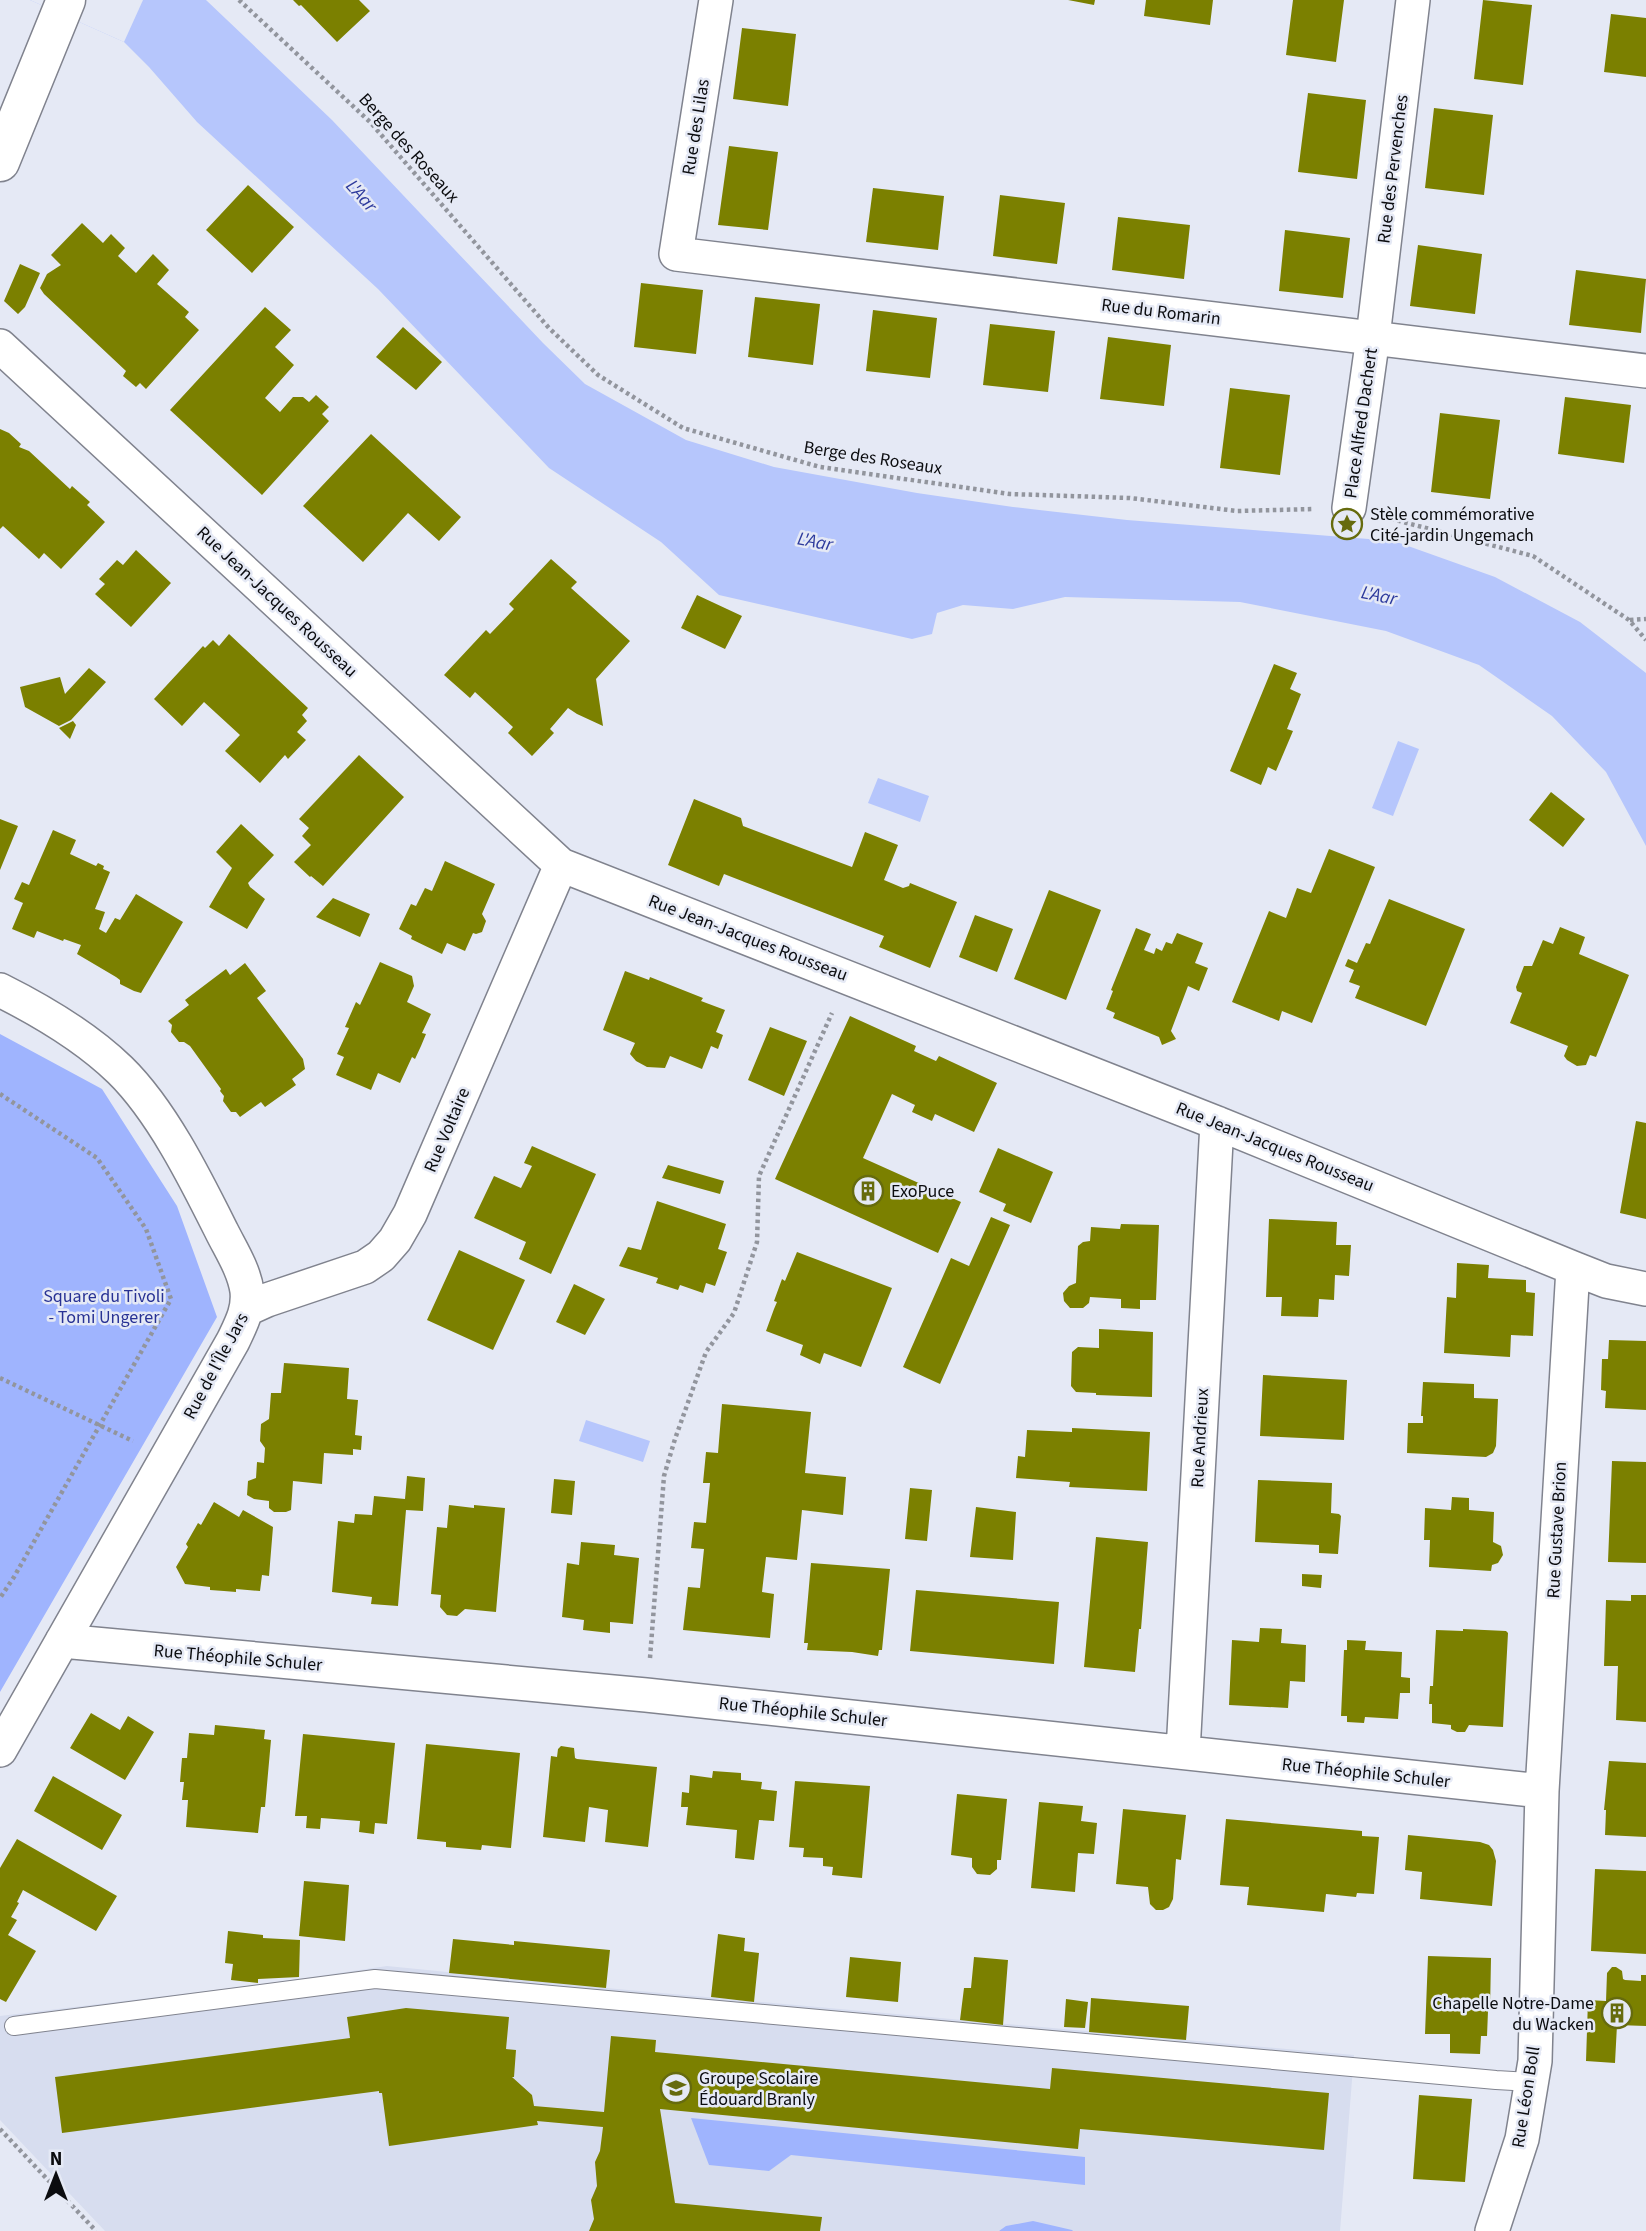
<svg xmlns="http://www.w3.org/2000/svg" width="1646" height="2231" font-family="'Source Sans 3',sans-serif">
	<rect width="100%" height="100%" fill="#e5e9f5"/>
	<path fill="#d7ddef" d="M387 1966 606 1988 1354 2055 1340 2231H105L0 2120V2016L257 1985Z"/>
	<path fill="#9fb4fe" d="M0 1034 102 1089 177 1206 217 1317 0 1692Z
		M691 2118 1085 2157V2185L791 2155 769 2171 709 2165Z
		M1033 2221 1072 2230 1073 2231H999L1006 2226Z"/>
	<path fill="#b6c6fc" d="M30 0H206L332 120 543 343 585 384 686 440 774 467 917 493 1013 507 1127 520 1394 541 1495 577 1580 622 1646 673V846L1606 772 1552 716 1479 665 1386 631 1240 602 1065 597 1013 609 963 605 937 613 932 634 912 639 719 595 661 542 549 468 378 289 197 122 149 67 124 42Z
		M1398 741 1419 749 1393 816 1372 808Z
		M878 778 929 796 920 822 868 803Z
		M586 1420 650 1441 643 1462 579 1441Z"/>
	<path fill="#e5e9f5" d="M30 0H143L124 42Z"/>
	<path fill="#7b8000" d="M293 0H359L370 11 337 42 301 5 299 6Z
		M1068 0H1095L1094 5Z
		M1146 0H1213L1210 25 1144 16Z
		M1293 0H1344L1336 62 1286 55Z
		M1483 0 1532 5 1523 85 1474 79Z
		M1611 14 1646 18V77L1604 72Z
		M742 28 796 34 788 106 733 99Z
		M1308 93 1366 100 1357 179 1298 172Z
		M1434 108 1493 115 1484 195 1425 188Z
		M729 146 778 152 768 230 718 225Z
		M248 185 294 227 252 273 206 230Z
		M873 188 944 196 938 250 866 242Z
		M1000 195 1065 203 1057 264 993 256Z
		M1118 217 1190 225 1184 279 1112 270Z
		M82 223 103 243 111 234 125 248 118 256 136 273 153 254 169 270 157 284 189 312 185 317 199 330 146 389 140 383 136 387 123 376 126 371 44 294 40 288 47 274 61 265 51 255Z
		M1285 230 1350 238 1343 298 1279 291Z
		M1418 245 1482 254 1475 314 1410 306Z
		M20 264 40 273 25 307 18 314 4 301Z
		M1576 270 1646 279 1641 333 1569 325Z
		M641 283 703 290 696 354 634 347Z
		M755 297 820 304 813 365 748 357Z
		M265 307 291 330 275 347 294 365 265 398 280 412 293 397H303L309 402 316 395 329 407 322 414 329 421 262 495 170 410Z
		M873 310 937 318 930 378 866 371Z
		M990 324 1055 331 1048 392 983 385Z
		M403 327 442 362 416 390 376 357Z
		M1108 337 1171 345 1164 406 1100 399Z
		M1230 388 1290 395 1280 475 1220 468Z
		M1565 397 1631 405 1624 463 1558 454Z
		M1440 413 1500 420 1490 499 1431 492Z
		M0 429 9 433 21 444 19 447 29 451 70 489 72 486 90 502 87 505 105 522 61 569 44 553 39 559 3 526 0 529Z
		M371 434 461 517 439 541 408 513 363 562 303 506Z
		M136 550 171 583 131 627 95 594 105 584 99 579 117 560 123 565Z
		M551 559 577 582 571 588 630 641 596 679 603 726 577 714 568 708 550 729 554 733 532 756 508 733 513 727 475 692 470 698 444 675 486 630 490 634 514 609 509 604Z
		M697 595 742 616 725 649 681 628Z
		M229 634 308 708 302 715 307 721 297 732 306 740 288 759 285 755 260 783 225 751 240 735 204 702 182 726 154 699 203 646 205 648 213 640 219 646Z
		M1274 664 1297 673 1290 689 1301 694 1287 729 1293 731 1276 771 1268 767 1261 785 1230 771Z
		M89 668 106 682 71 720 59 726 25 707 20 687 60 677 65 694Z
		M73 721 76 725 70 739 59 728Z
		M359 755 404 797 323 886 311 876 310 877 294 862 311 845 302 836 309 828 299 819Z
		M1551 792 1585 819 1563 847 1529 820Z
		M694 799 741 818 743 826 852 867 865 832 898 845 884 880 903 888 909 886 910 883 957 902 930 968 879 947 884 936 724 874 719 886 668 865Z
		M0 819 18 826 0 870Z
		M241 824 274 855 248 883 250 887 265 899 247 929 209 907 232 868 216 852Z
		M53 830 76 840 70 854 96 866 98 863 104 866 103 869 110 872 95 909 105 912 99 929 106 933 115 918 120 920 136 894 183 922 141 993 134 991 120 984V980L116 977 77 954 81 945 64 939 63 941 37 931 34 938 12 929 23 903 14 899 22 882 29 885Z
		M1329 849 1375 867 1312 1023 1282 1011 1279 1021 1232 1002 1269 911 1286 918 1297 888 1311 893Z
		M445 861 495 884 482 914 486 921 482 932 476 934 473 933 465 951 447 943 442 954 411 939 412 936 399 929 411 904 416 906 425 888 432 891Z
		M1049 890 1101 910 1066 1000 1014 979Z
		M333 898 370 914 360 937 316 917Z
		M1389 899 1465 929 1426 1026 1355 998 1360 986 1349 982 1354 970 1345 966 1348 959 1357 963 1366 943 1370 944Z
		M975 915 1013 929 997 972 959 957Z
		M1560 927 1585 937 1579 954 1629 975 1596 1057 1590 1055 1586 1065 1577 1066 1567 1060 1564 1056 1568 1046 1510 1023 1522 993 1517 991 1516 987 1524 966H1532L1543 940 1553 944Z
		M1136 928 1151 934 1144 950 1154 954 1156 948 1162 951 1166 942 1172 944 1177 933 1203 943 1195 963 1208 968 1199 991 1188 986 1171 1031 1176 1039 1162 1045 1159 1037 1113 1018 1115 1013 1106 1009 1113 991 1111 990Z
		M380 962 412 976 414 986 407 1002 431 1014 422 1033 426 1034 421 1046 415 1059 412 1057 400 1083 378 1073 371 1090 336 1075 344 1057 337 1054 349 1028 345 1027 356 1002 360 1005Z
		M245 963 266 991 257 998 303 1059 305 1069 292 1079 296 1085 265 1107 261 1102 240 1117 236 1112H231L223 1101 224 1096 220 1091 221 1089 190 1046 184 1042H179L171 1032 172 1025 168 1021 189 1005 185 1000 226 969 230 975Z
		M625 971 649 980 650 977 703 998 701 1001 725 1010 716 1032 723 1035 718 1049 711 1046 702 1069 670 1056 665 1068 647 1067 636 1061 630 1054 635 1043 603 1030Z
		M850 1016 916 1046 914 1051 936 1061 939 1056 997 1083 974 1132 935 1114 932 1121 912 1112 915 1105 892 1094 863 1158 961 1202 938 1253 775 1179Z
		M770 1027 807 1041 784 1096 748 1080Z
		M1636 1121 1646 1123V1219L1620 1213Z
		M532 1146 596 1174 551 1274 519 1259 526 1242 474 1218 494 1176 521 1188 532 1166 524 1163Z
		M998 1148 1053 1172 1031 1223 1003 1211 1006 1204 979 1192Z
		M668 1165 724 1181 720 1194 662 1178Z
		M657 1201 726 1224 718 1249 727 1252 715 1286 706 1283 703 1293 680 1285 678 1290 656 1283 658 1278 619 1266 628 1247 641 1250Z
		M991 1217 1010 1225 940 1384 903 1367 951 1258 969 1266Z
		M1269 1219 1337 1222 1336 1245H1351L1349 1276 1335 1275 1334 1300 1319 1299 1318 1317 1281 1316 1282 1297H1266Z
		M1121 1224 1159 1225 1156 1300H1140V1309L1121 1308V1299L1090 1297 1089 1303 1083 1308H1070L1064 1301 1063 1293 1069 1286 1076 1283 1078 1246 1083 1242 1090 1241 1091 1227 1120 1229Z
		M459 1250 525 1280 493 1350 427 1320Z
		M797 1252 892 1288 861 1367 824 1353 820 1364 800 1355 803 1345 766 1331 774 1309 777 1302 774 1301 782 1279 785 1281Z
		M1457 1263 1489 1265 1488 1278 1526 1280V1292L1535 1293 1533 1336 1511 1335 1510 1357 1444 1353 1447 1297 1456 1298Z
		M574 1284 605 1299 585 1335 556 1322Z
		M1099 1329 1153 1332 1152 1397 1096 1395V1393L1076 1392 1071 1386 1072 1352 1078 1347 1099 1348Z
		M1609 1340 1646 1341V1410L1605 1408 1606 1391 1601 1390 1602 1359H1608Z
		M284 1363 349 1368 347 1399 358 1400 355 1435 362 1436 361 1450 353 1449V1455L324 1453 322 1484 293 1481 291 1510 286 1512H274L269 1508V1501L254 1499 247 1495 248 1481 256 1478 257 1462 264 1463 265 1448 260 1441 261 1424 269 1419 271 1393H281Z
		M1263 1375 1347 1380 1344 1440 1260 1436Z
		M1423 1382 1474 1384V1398L1498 1399 1496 1446 1493 1453 1486 1457 1407 1453 1408 1423H1423V1416H1421Z
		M722 1404 811 1412 805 1473 846 1477 843 1515 802 1510 797 1560 766 1557 762 1592 774 1594 770 1638 683 1630 688 1587 700 1588 704 1549 691 1548 694 1522 706 1523 710 1483H703L706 1452 718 1453Z
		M1072 1428 1150 1432 1147 1491 1069 1487 1070 1482 1016 1478 1018 1456 1025 1457 1027 1430 1072 1432Z
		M1612 1461 1646 1462V1563L1608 1562Z
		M407 1476 425 1478 423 1511 406 1510 398 1606 371 1604 372 1597 332 1592 338 1521 354 1523 355 1514 372 1515 374 1496 405 1499Z
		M554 1479 575 1481 572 1515 551 1513Z
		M1258 1480 1332 1483 1331 1513 1339 1514 1341 1516 1338 1554 1319 1553V1545L1255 1542Z
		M910 1488 932 1490 927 1541 905 1539Z
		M1452 1497 1469 1498V1510L1494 1512 1493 1542 1501 1546 1503 1555 1498 1563 1492 1565 1491 1571 1429 1567 1430 1540H1424L1425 1508 1451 1510Z
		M214 1502 239 1517 243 1510 273 1527 269 1576 262 1575 260 1591 236 1589V1592L224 1591 210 1590V1587L185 1584 176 1567 188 1547 186 1544 198 1523 201 1525Z
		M449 1505 474 1508V1505L505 1508 496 1612 465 1609 457 1616 447 1615 440 1607 441 1595 431 1594 437 1527 447 1528Z
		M976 1507 1016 1512 1013 1560 970 1557Z
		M1096 1537 1148 1542 1141 1629H1139L1135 1672 1084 1667Z
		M581 1542 615 1545 614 1555 639 1558 633 1624 610 1622V1633L583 1630 584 1620 562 1617 567 1563 579 1565Z
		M811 1563 890 1569 882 1650H879L878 1656 852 1652 807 1650 808 1643H804Z
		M1302 1574 1322 1575 1321 1588 1302 1586Z
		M916 1590 1059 1602 1054 1664 910 1651Z
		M1631 1595H1646V1722L1616 1720 1618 1666H1604L1606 1600 1631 1601Z
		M1260 1628 1282 1629 1281 1643 1306 1645 1305 1682 1290 1681 1288 1708 1229 1705 1232 1640 1259 1642Z
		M1463 1629 1506 1631 1508 1633 1503 1727 1469 1725 1465 1732H1457L1451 1729V1725L1432 1723V1704H1429L1430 1686H1433L1436 1630 1463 1631Z
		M1347 1640 1366 1641 1365 1650 1402 1652 1401 1677 1410 1678V1693H1400L1398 1719 1365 1717 1364 1723 1347 1722V1716H1341L1344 1650H1347Z
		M91 1713 120 1730 128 1716 154 1732 125 1780 70 1748Z
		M215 1725 265 1730 264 1739 271 1740 265 1807H261L258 1833 186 1827 188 1800H182L184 1782H180L182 1758H187L189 1733 214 1735Z
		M303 1734 395 1743 387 1824 375 1823 374 1834 359 1832 360 1821 321 1818 320 1829 306 1828 307 1816H295Z
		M426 1744 520 1753 511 1848 482 1845 481 1850 446 1847V1842L417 1839Z
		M561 1746 574 1748 575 1758 577 1759 657 1767 648 1847 605 1842 608 1810 589 1807 585 1842 543 1837 551 1756 557 1757 558 1749Z
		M1609 1761 1646 1763V1837L1605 1835 1606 1810H1604Z
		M713 1771 741 1773V1780L762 1782 761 1789 777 1791 774 1821 759 1820 754 1860 735 1858 737 1830 686 1825 688 1807H681L682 1792 689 1793 690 1775 712 1778Z
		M53 1776 122 1815 102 1850 34 1811Z
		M795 1781 870 1786 862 1878 832 1875 833 1867 823 1866V1858L803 1857 804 1848 789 1847Z
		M957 1794 1007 1799 1001 1860H997V1869L990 1875 977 1874 972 1867V1858L951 1855Z
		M1039 1802 1083 1806 1081 1821 1097 1823 1094 1854 1078 1853 1075 1892 1031 1888Z
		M1123 1809 1186 1815 1181 1860 1176 1859 1173 1899 1169 1907 1163 1910H1156L1150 1904 1148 1887 1116 1884Z
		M1226 1819 1362 1831V1836L1379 1837 1374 1894 1357 1893 1356 1897 1326 1894 1324 1912 1247 1905 1249 1887 1220 1885Z
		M1408 1835 1480 1842 1489 1845 1493 1850 1496 1861 1492 1906 1420 1899 1422 1872 1405 1870Z
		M17 1839 117 1896 96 1931 23 1890 17 1902 19 1903 11 1917 17 1920 8 1935 36 1951 6 2002 0 1999V1868Z
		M1595 1869 1646 1871V1954L1591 1951Z
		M304 1881 349 1885 345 1941 299 1936Z
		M228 1931 263 1935V1938L300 1940 299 1977 258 1979V1983L231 1980 233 1964 225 1963Z
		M718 1934 745 1938 744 1951 759 1953 754 2002 711 1997Z
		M453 1939 514 1945V1941L610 1950 606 1988 449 1973Z
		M1428 1956 1491 1958 1490 2011H1488L1487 2036H1481L1480 2054 1450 2053V2034H1425Z
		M850 1957 901 1962 898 2002 846 1997Z
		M974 1957 1008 1960 1003 2025 960 2020 964 1988H971Z
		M1612 1967H1616L1622 1971 1623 1979 1625 1980 1641 1981V1975H1646V2026L1617 2025 1615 2063 1586 2061 1588 2000 1606 2001 1607 1973Z
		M1091 1998 1189 2006 1186 2040 1089 2032Z
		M1066 1999 1088 2002 1085 2028 1064 2027Z
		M406 2008 509 2017 506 2049 516 2050 514 2077H512L532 2095 534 2106 604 2112 611 2036 656 2040 655 2052 1050 2089 1052 2068 1329 2093 1324 2150 1080 2129 1078 2149 660 2109 675 2203 822 2217 820 2231H589L594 2219 591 2200 597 2186 595 2162 600 2151 603 2127 537 2121 538 2125 389 2146 382 2093H379V2091L62 2133 55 2077 350 2038 347 2017Z
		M1419 2095 1472 2099 1465 2182 1413 2179Z"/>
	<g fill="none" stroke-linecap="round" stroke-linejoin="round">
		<g stroke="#80838e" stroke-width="20">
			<path id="service" d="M14 2026 375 1979 1496 2080 1532 2082"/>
		</g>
		<g stroke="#80838e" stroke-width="36">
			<path id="minor" d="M716 0 676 254 1646 371
				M0 346 561 865 1217 1123 1573 1268 1606 1281 1646 1289
				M1349 508 1373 337 1413 0
				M0 990C42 1011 86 1037 120 1070 162 1111 196 1180 222 1232 231 1250 244 1270 247 1291 249 1310 241 1324 233 1341L0 1750
				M247 1309 267 1300 365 1267 381 1256 395 1240 410 1214 561 865
				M62 1641 646 1695 1542 1791
				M1183 1752 1217 1123
				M1492 2231 1522 2139 1535 2061 1542 1791 1573 1268"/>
		</g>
		<g stroke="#80838e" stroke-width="41">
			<path id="secondary" d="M0 162 66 0"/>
		</g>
		<path stroke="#92959d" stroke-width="4.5" stroke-dasharray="3.5 3.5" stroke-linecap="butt" d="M239 0 370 122 549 328 598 375 683 428 820 467 1010 494 1130 498 1237 511 1314 509
			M1384 517 1533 556 1629 620 1646 640
			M1630 620 1646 619
			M0 1094 97 1158 146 1229 171 1299 14 1577 0 1598
			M0 1378 133 1441
			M650 1658 664 1476 675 1439 706 1352 734 1313 757 1242 759 1176 832 1013
			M0 2129 96 2231"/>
		<use href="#service" stroke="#fff" stroke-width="18"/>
		<use href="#minor" stroke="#fff" stroke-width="33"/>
		<use href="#secondary" stroke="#fff" stroke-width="38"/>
	</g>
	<defs>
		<g id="sight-ring" transform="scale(1.575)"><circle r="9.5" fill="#e5e9f5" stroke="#666b0d" stroke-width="1.5"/><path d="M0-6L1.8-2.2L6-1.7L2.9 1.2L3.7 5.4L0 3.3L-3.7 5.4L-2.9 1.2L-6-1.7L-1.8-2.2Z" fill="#666b0d"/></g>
		<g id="building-ring" transform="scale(1.575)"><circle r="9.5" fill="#e5e9f5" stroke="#666b0d" stroke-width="1.5"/><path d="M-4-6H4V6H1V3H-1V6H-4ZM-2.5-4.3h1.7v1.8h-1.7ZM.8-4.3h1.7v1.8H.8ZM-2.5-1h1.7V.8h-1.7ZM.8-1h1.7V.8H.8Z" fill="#666b0d"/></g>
		<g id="school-ring" transform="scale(1.575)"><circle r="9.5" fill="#e5e9f5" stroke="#666b0d" stroke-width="1.5"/><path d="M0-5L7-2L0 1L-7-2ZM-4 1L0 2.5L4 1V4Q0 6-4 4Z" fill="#666b0d"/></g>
	</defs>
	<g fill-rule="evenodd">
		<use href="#sight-ring" x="1347" y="524"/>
		<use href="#building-ring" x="868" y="1191"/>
		<use href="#building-ring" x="1617" y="2013"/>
		<use href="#school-ring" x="676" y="2088"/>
	</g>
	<g text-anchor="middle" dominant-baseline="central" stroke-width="5" stroke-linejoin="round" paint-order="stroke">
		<g font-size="18" fill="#0b0c0f" stroke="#e5e9f5">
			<text transform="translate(696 127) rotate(-81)">Rue des Lilas</text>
			<text transform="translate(409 148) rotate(48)">Berge des Roseaux</text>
			<text transform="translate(1393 169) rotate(-83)">Rue des Pervenches</text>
			<text transform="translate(1161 312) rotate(7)">Rue du Romarin</text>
			<text transform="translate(1361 423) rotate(-82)">Place Alfred Dachert</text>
			<text transform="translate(873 458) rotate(9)">Berge des Roseaux</text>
			<text transform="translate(277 602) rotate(43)">Rue Jean-Jacques Rousseau</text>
			<text transform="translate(748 938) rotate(21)">Rue Jean-Jacques Rousseau</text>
			<text transform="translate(447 1130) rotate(-67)">Rue Voltaire</text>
			<text transform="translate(1275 1147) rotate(22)">Rue Jean-Jacques Rousseau</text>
			<text transform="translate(216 1366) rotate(-62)">Rue de l'Île Jars</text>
			<text transform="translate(1200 1438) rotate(-87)">Rue Andrieux</text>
			<text transform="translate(1557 1530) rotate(-87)">Rue Gustave Brion</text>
			<text transform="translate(238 1658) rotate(5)">Rue Théophile Schuler</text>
			<text transform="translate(803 1712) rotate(6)">Rue Théophile Schuler</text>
			<text transform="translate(1366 1773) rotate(6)">Rue Théophile Schuler</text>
			<text transform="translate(1526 2097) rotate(-81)">Rue Léon Boll</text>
		</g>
		<g font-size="18" fill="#0b0c0f" stroke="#e5e9f5" text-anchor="start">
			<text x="1370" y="514">Stèle commémorative<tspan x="1370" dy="21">Cité-jardin Ungemach</tspan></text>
			<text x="891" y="1191">ExoPuce</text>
			<text x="1594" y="2003" text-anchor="end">Chapelle Notre-Dame<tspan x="1594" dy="21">du Wacken</tspan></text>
			<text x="699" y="2078">Groupe Scolaire<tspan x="699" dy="21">Édouard Branly</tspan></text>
		</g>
		<g font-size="18" fill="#283294" stroke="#e5e9f5">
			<text x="104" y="1296">Square du Tivoli<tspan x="104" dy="21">- Tomi Ungerer</tspan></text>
		</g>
		<g font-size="19" font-style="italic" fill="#2e3b9d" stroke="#e5e9f5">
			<text transform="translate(361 196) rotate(48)">L'Aar</text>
			<text transform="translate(815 542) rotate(11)">L'Aar</text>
			<text transform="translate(1379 596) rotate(12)">L'Aar</text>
		</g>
	</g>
	<g transform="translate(56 2175)" stroke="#e5e9f5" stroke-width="5" paint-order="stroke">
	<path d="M0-5L12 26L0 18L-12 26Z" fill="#0b0c0f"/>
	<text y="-10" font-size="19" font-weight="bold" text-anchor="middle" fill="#0b0c0f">N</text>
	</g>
</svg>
